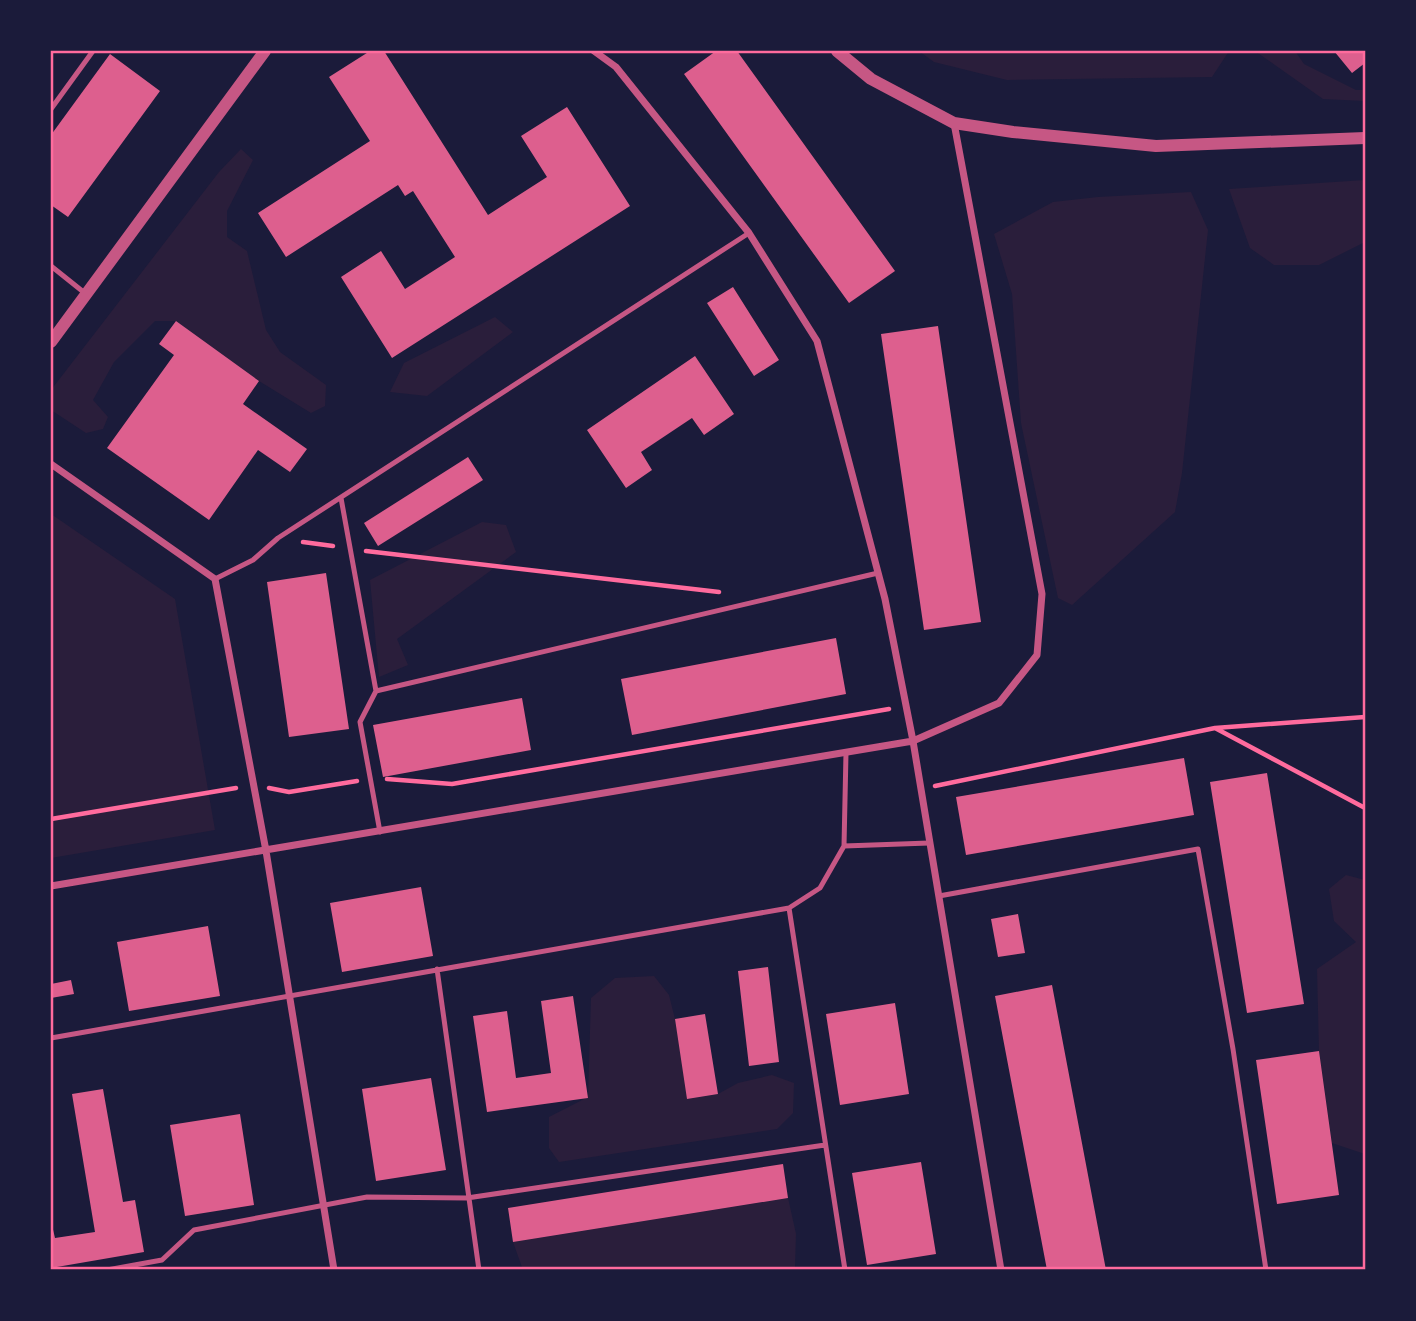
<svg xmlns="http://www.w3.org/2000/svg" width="1416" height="1321" font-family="Roboto,sans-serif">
	<rect width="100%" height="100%" fill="#1b1b3a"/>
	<path fill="#2a1e3b" d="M919 51H1229L1212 77 1007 80 934 62Z
		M1255 51H1295L1304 64 1356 90H1365V101L1323 99Z
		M241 149 253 160 227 211V237L247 251 266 330 280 352 326 385 325 406 311 413 259 381 176 321H155L114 362 93 400 108 417 103 429 86 433 51 410V390L219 172Z
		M1365 180V242L1319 265H1274L1250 248 1229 189Z
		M1191 192 1208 230 1182 473 1175 512 1072 605 1058 598 1021 423 1012 294 994 234 1053 202 1098 197Z
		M495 317 513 332 427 396 390 392 404 363Z
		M51 514 175 599 215 830 51 858Z
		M482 522 506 525 516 552 397 639 408 665 379 677 370 580Z
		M1346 875 1365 880V1154L1332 1143 1319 1051 1317 969 1356 942 1334 921 1329 889Z
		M654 976 669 995 675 1019 688 1099 718 1094 738 1083 772 1075 794 1083 793 1113 777 1129 559 1162 549 1148V1117L588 1097 591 998 615 978Z
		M788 1198 796 1234 795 1267 775 1270H523L513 1242Z"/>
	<path fill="#dd5f8e" d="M370 51H384L488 215 547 177 521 136 567 107 630 206 392 358 341 277 381 251 405 289 455 257 413 191 405 196 398 185 286 257 258 213 370 141 329 77Z
		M716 51H737L895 271 849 303 684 74Z
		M1334 51H1365V63L1352 73Z
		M110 54 160 91 68 217 51 205V135Z
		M733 287 779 360 754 376 707 303Z
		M176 321 259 381 243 404 307 449 290 472 258 450 209 520 107 448 174 355 159 344Z
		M938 326 981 622 924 630 881 334Z
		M695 356 734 414 704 435 692 418 641 452 652 470 626 488 587 430Z
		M468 457 483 480 378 546 364 523Z
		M326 573 349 729 289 737 267 582Z
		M836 638 846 694 632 735 621 679Z
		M522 698 531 750 383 777 373 725Z
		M1184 758 1194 815 966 855 956 797Z
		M1267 773 1304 1004 1247 1013 1210 782Z
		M421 887 433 956 342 972 330 903Z
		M1018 914 1025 953 998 957 991 919Z
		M208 926 220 996 129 1011 117 942Z
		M768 967 779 1062 749 1066 738 971Z
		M71 980 74 994 51 998V984Z
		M1052 985 1106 1270H1047L995 996Z
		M573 996 588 1098 487 1112 473 1016 507 1011 516 1078 551 1073 541 1001Z
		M895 1003 909 1094 840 1105 826 1014Z
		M705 1014 718 1094 687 1099 675 1019Z
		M1319 1051 1339 1195 1277 1204 1256 1060Z
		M431 1078 446 1170 376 1181 362 1089Z
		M103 1089 123 1202 135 1200 144 1252 51 1268V1221L55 1238 95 1232 72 1094Z
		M240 1114 254 1205 185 1216 170 1125Z
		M921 1162 936 1254 867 1265 852 1173Z
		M783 1164 788 1198 513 1242 508 1208Z"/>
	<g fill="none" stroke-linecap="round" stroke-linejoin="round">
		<path stroke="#ff6b9d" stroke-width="4.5" d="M303 542 333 546
			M366 551 719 592
			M1215 728 1365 808
			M387 779 452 784 889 709
			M935 786 1215 728 1365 717
			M269 788 289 792 357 781
			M51 819 236 788"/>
		<path stroke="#c65784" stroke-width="5" d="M51 109 93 51
			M51 266 86 294
			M341 498 376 691 360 722 380 832
			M215 579 253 560 278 538 749 233
			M376 691 878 573
			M844 846 846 753
			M939 896 1198 849 1233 1049 1266 1270
			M789 908 845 1270
			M437 969 479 1270
			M51 1038 789 908 820 888 844 846 929 843
			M107 1270 162 1260 194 1230 367 1197 467 1198 825 1145"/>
		<path stroke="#c65784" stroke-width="7" d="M594 51 616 67 749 233 817 341 885 599 913 741 1001 1270
			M51 464 215 579 266 851 334 1270
			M51 886 913 741 999 703 1037 655 1042 594 954 123"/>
		<path stroke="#c65784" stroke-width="12" d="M837 51 871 79 954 123 1013 132 1156 146 1365 138
			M51 342 265 51"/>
	</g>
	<rect width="1416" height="1321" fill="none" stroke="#1b1b3a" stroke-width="105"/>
	<rect x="52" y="52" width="1312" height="1216" fill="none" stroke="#ff6b9d" stroke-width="2.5"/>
</svg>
